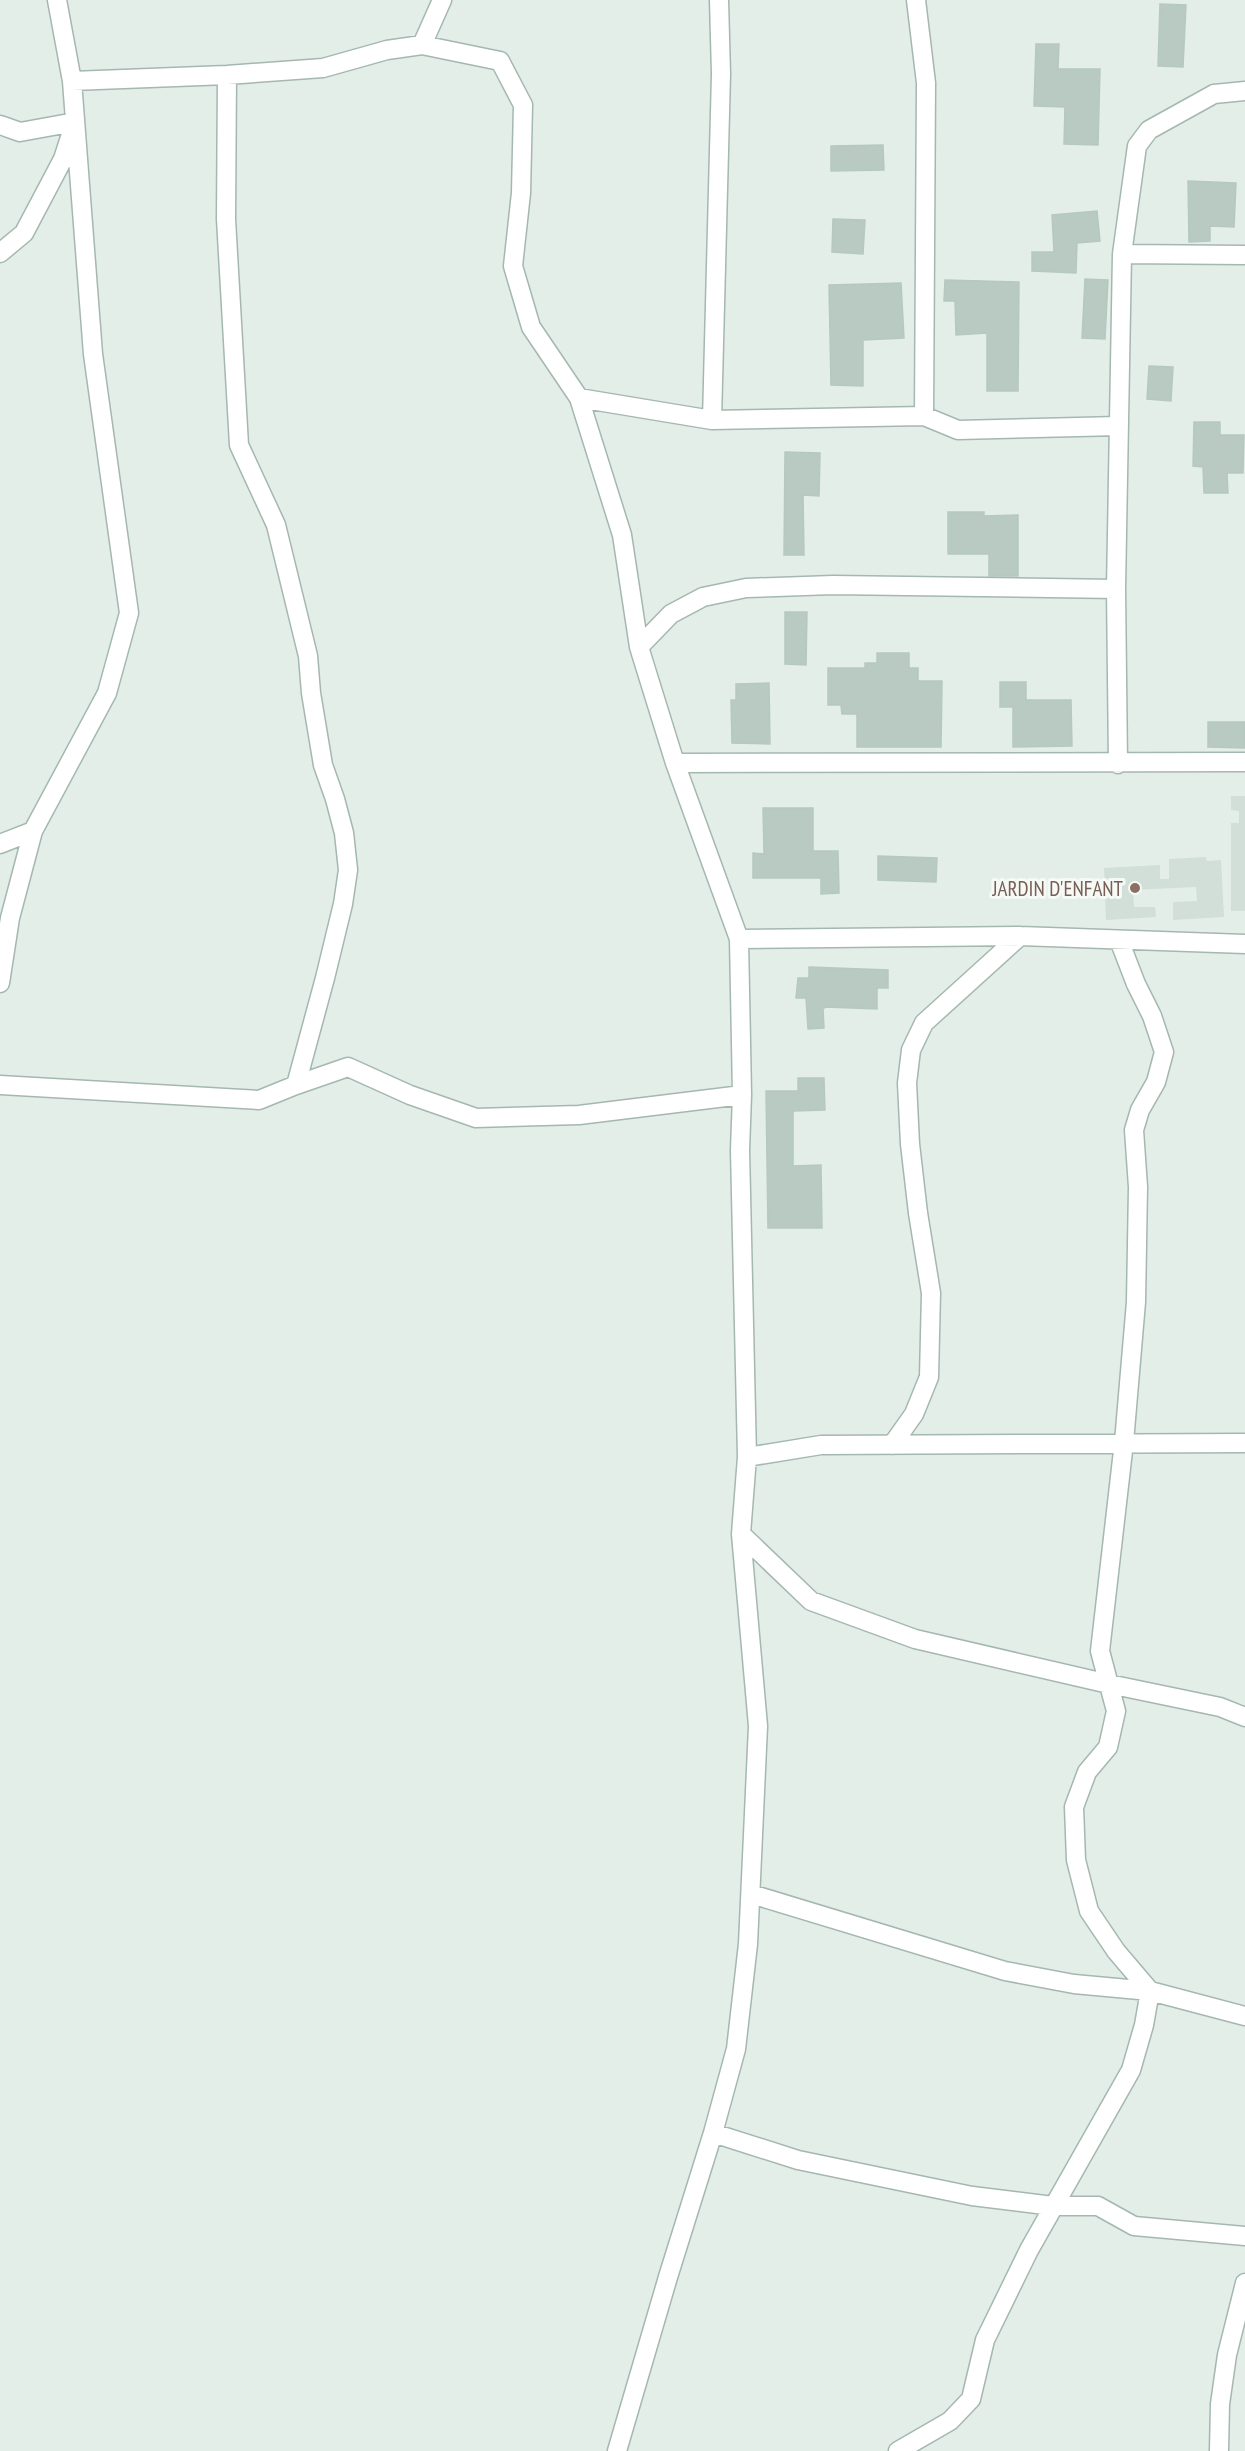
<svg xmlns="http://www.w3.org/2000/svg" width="1245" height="2451" font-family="'PT Sans Narrow',sans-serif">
	<rect width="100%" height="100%" fill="#e3eee9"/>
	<path fill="#d1dfd8" d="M1231 796H1245V911H1231V823H1239V811L1231 810Z
		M1206 857 1207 861 1221 860 1224 917 1173 920V902L1197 901 1196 887 1133 890 1134 907H1155L1156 917 1106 920 1104 868 1160 865V879H1169V859Z"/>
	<path fill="#b8cac2" stroke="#b5c9c0" stroke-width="1.5" d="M1160 4 1186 5 1183 67 1158 66Z
		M1036 44H1059L1058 69H1100L1098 145 1064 144 1065 107 1034 106Z
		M883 145 884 170 831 171V146Z
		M1188 181 1236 183 1234 227 1210 226V241L1189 242Z
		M1097 211 1100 241 1077 243 1076 273 1032 271V252H1054L1052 215Z
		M833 219 865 220 863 254 832 252Z
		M1085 279 1108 280 1105 339 1082 338Z
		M945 280 1019 282 1018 391H987V333L956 335 955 301H944Z
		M901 283 904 338 863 340V386L831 385 829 285Z
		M1149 366 1173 367 1171 401 1147 399Z
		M1194 422H1220V435H1244L1243 473H1227L1228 493H1204L1203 467 1193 466Z
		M785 452 820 453 819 496 803 495 804 555H784Z
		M948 512H984V516L1018 515V576H989V554H948Z
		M785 612H807L806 665 785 664Z
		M877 653H909V668H918V681H942L941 747H857V714H842L841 705H828V668H865V663H877Z
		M1000 682H1026V700H1071L1072 746 1013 747V707H1000Z
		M769 683 770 744 732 743 731 700H736V684Z
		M1208 722H1245V748L1208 747Z
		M763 808H813V851H838L839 893 821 894V878H753V853L764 854Z
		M878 856 937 858 936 882 878 880Z
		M809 967 888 970V988H877V1009L826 1007 823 1009 824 1028 808 1029 806 998H796L798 978H809Z
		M798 1078H824L825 1110 793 1111V1166L821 1165 822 1228H768L766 1091H798Z"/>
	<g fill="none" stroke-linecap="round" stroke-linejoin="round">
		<g stroke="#a5b7b1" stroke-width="21">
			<path id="street" d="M916 0 926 83 924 416
				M422 45 442 0
				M72 81 227 75 323 68 387 50 422 45 500 61 523 105 521 193 513 266 531 327 579 398 622 535 639 647 675 763 739 939 742 1095 740 1150 747 1457 741 1534 758 1726 748 1944 736 2049 713 2133 668 2277 617 2451
				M0 125 20 132 75 122 63 159 24 233 0 253
				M1122 254 1245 255
				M579 398 712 420 924 416 958 430 1119 426
				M712 420 721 74 719 0
				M639 647 671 614 703 597 746 588 833 585 1116 589
				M675 763 1245 762
				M1118 764 1116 589 1122 254 1137 146 1149 130 1214 94 1245 91
				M0 844 33 831
				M739 939 1020 936 1245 944
				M0 983 10 918 33 831 107 693 129 613 93 354 72 81 57 0
				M0 1085 259 1100 296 1085 325 978 343 904 348 870 344 833 335 799 323 765 311 693 308 656 276 525 239 445 226 219 227 75
				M296 1085 348 1067 410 1095 476 1118 579 1115 742 1095
				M892 1445 914 1414 929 1377 931 1293 918 1213 910 1144 907 1083 911 1050 924 1023 1020 936
				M747 1457 821 1445 1245 1443
				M741 1534 811 1601 915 1639 1109 1684 1220 1707 1245 1717
				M751 1894 1005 1971 1074 1984 1150 1991 1245 2016
				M713 2133 798 2160 972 2196 1053 2206H1098L1134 2226 1245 2236
				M898 2451 950 2421 971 2399 985 2340 1029 2250 1131 2070 1144 2025 1150 1991 1116 1951 1089 1911 1076 1860 1074 1807 1087 1772 1108 1747 1116 1711 1100 1651 1124 1442 1136 1302 1138 1187 1134 1130 1140 1110 1156 1082 1164 1052 1152 1016 1136 984 1119 940
				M1219 2451 1220 2404 1227 2355 1245 2283"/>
		</g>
		<use href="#street" stroke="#fff" stroke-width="18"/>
	</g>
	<circle fill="#8d6e63" stroke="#f5faf7" stroke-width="2" cx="1135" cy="888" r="6"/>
	<g text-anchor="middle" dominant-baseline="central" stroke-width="6" stroke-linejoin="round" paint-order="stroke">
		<g font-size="21" fill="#785e54" stroke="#f5faf7" text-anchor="end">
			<text x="1123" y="888">JARDIN D'ENFANT</text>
		</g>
	</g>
</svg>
